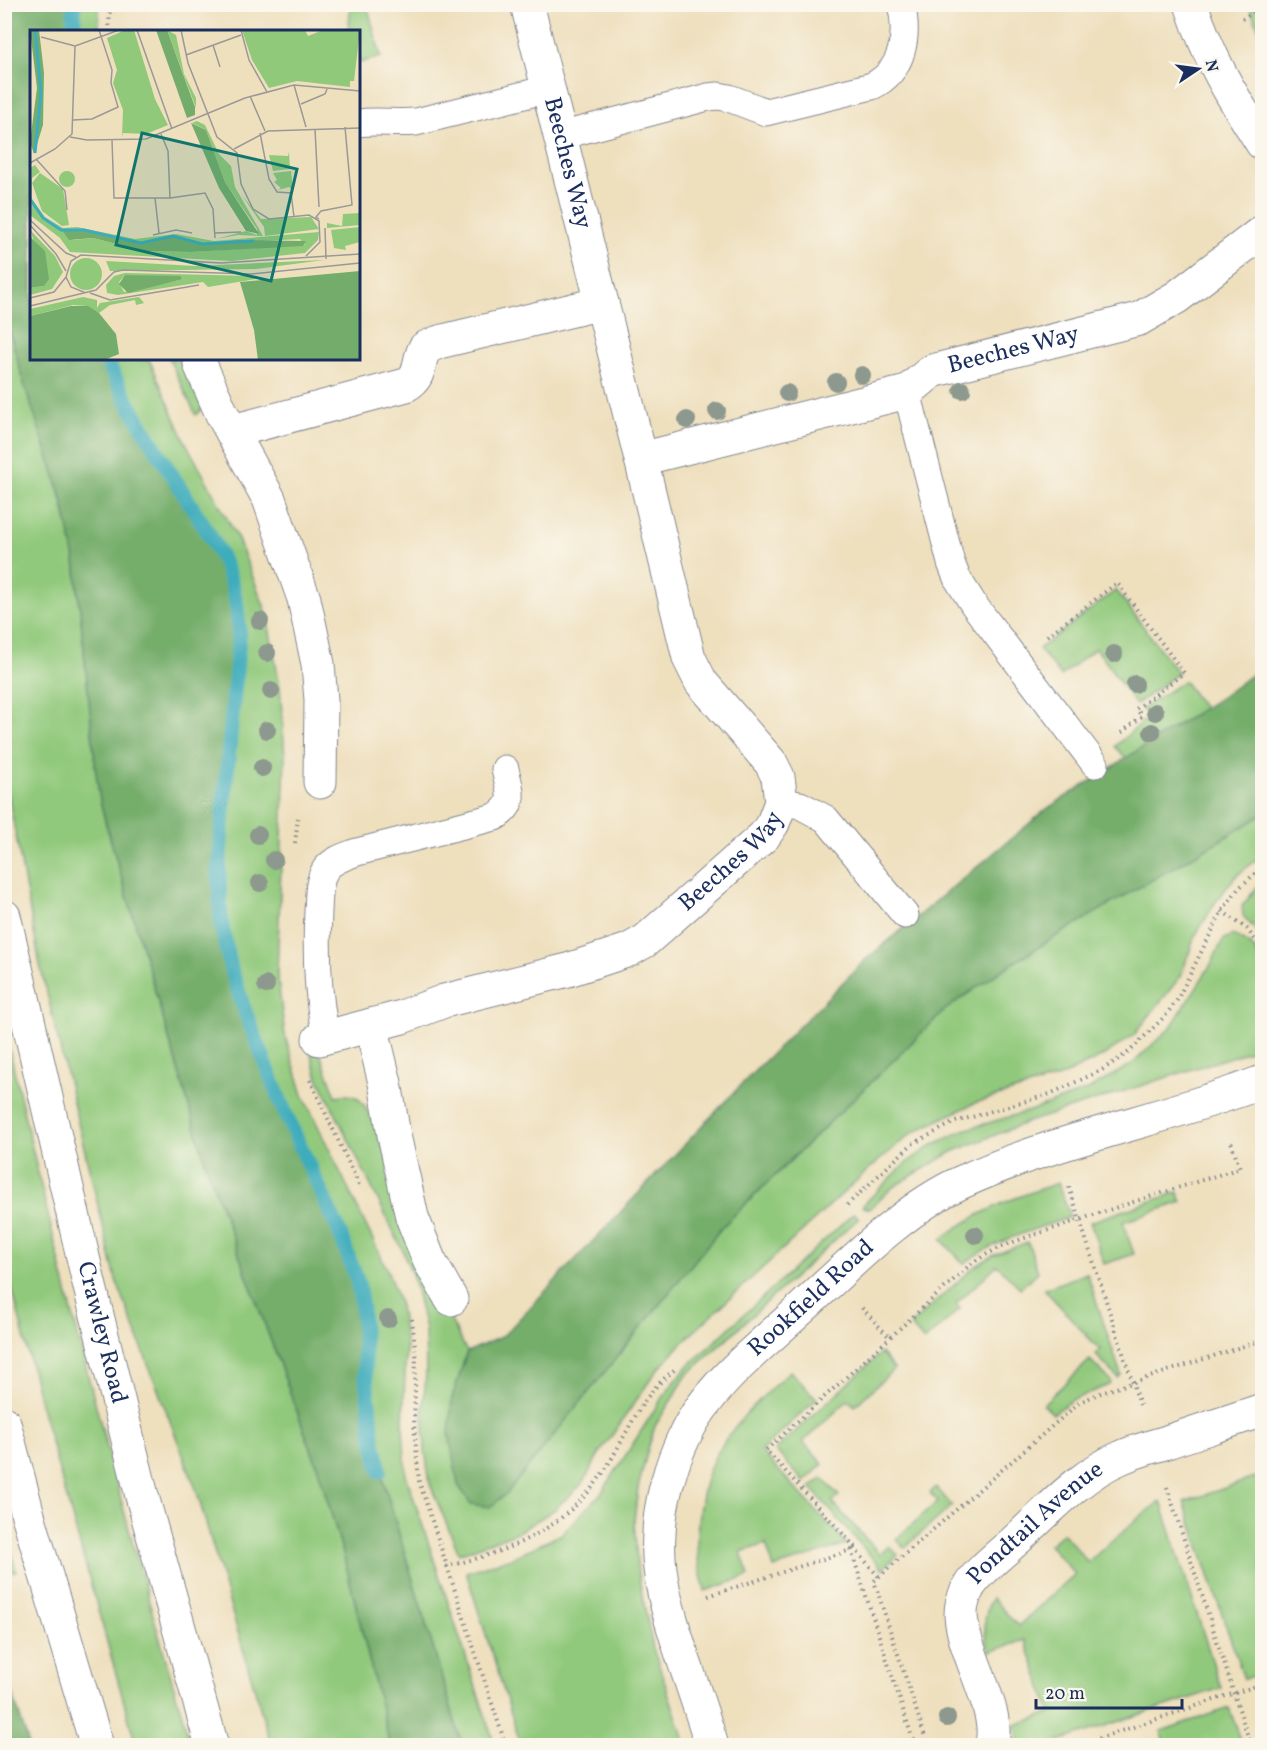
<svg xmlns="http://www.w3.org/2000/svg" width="1267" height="1750" font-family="Vollkorn,serif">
	<rect width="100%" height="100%" fill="#fbf7ec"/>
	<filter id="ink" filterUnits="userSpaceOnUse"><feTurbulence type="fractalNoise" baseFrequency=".0167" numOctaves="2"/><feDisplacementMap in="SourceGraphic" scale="12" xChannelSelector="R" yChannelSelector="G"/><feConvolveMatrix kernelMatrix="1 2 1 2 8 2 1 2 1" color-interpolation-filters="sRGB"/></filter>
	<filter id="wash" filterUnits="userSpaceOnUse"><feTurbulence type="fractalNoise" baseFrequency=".008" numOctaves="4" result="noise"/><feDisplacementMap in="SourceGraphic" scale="24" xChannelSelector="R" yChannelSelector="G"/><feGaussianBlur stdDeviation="1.35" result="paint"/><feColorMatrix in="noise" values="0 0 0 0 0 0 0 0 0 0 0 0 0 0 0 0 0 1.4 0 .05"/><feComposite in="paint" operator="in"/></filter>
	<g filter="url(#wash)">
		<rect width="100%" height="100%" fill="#eedfbd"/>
		<path fill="#91c97b" stroke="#567c6c" stroke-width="1.5" d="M78 5H99V31H78Z
			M351 5H367L381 57 359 63 358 32 348 31Z
			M1249 5H1262V37L1249 6Z
			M4 313 10 336C34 410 61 482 75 559L96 772 100 800 106 824 208 1171 317 1465 343 1553 390 1745H271L196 1489 116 1280 40 965 5 778Z
			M106 359H149L185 441 237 537 266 611 280 686 285 757 277 974 285 1035 303 1095 387 1269 400 1306 406 1348 403 1427 406 1475 495 1745H462L380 1470 373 1436 365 1370 362 1308 358 1283 339 1231 286 1115 246 1014 231 969 221 922 219 873 222 827 239 637V618L234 588 223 557 126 399Z
			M169 359H188L180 362 203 408 196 415Z
			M1116 590 1178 673 1136 705 1096 648 1061 676 1039 649Z
			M1184 681 1204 708 1126 759 1115 746 1148 717 1142 709Z
			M1262 815V855L1234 878 1215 903 1195 936 1181 976 1134 1035 1101 1057 1060 1077 975 1103 912 1133 869 1169 685 1340 655 1373 599 1454 583 1483 554 1510 520 1531 459 1554 430 1484 425 1450 423 1410 426 1373 425 1329 413 1277 402 1249 318 1078 311 1054 319 1051 336 1096C361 1091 363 1104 374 1123L446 1311 467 1352 452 1398 507 1493 722 1227 945 1010C1045 936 1157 880 1262 815Z
			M1262 881V937L1243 916 1242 906Z
			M1232 935C1247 940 1257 949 1262 964V1047L1028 1122 952 1152 893 1187 869 1209 862 1206 905 1164 931 1146 964 1130 1033 1110 1088 1090 1132 1064 1171 1027 1210 966 1223 940Z
			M5 1030C59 1271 120 1509 191 1745H136L40 1403 5 1259Z
			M1058 1183 1070 1217C1033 1230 995 1240 964 1264L941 1239C980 1210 1013 1198 1058 1183Z
			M1178 1192 1182 1202 1123 1222 1134 1254 1104 1264 1090 1222Z
			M854 1213 859 1218 687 1375 655 1426 647 1453 638 1488 634 1521 638 1574 653 1648 686 1745H521L466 1572 511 1558 562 1534 603 1491 664 1395 688 1366Z
			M1028 1242 1038 1272 1020 1288 997 1265 956 1304 960 1309 924 1341 910 1325 974 1267 992 1256Z
			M1087 1273 1121 1375 1118 1378 1096 1355 1100 1350 1044 1289Z
			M881 1353 894 1369 855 1406 848 1400 803 1442 823 1464 804 1482 775 1450Z
			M1090 1360 1111 1381 1109 1385 1072 1400 1053 1414 1043 1404Z
			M790 1371 817 1399 761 1451 847 1544 774 1568 766 1544 741 1552 749 1576 705 1591C703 1581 699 1570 698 1560 695 1531 700 1487 713 1461 731 1425 761 1398 790 1371Z
			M1262 1475V1673L1244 1679 1184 1502Z
			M822 1478 839 1496 832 1502 880 1554 889 1546 898 1555 882 1569 811 1488Z
			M936 1487 952 1506 904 1548 896 1539 938 1501 930 1493Z
			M1161 1502 1221 1688 1047 1745H1019L1015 1725 1051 1713 1025 1640 990 1652C984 1633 982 1616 992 1598L1018 1626 1075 1574 1049 1545 1063 1533 1088 1562 1142 1515Z
			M5 1522 16 1571 5 1574H4Z
			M1229 1708 1243 1745H1166L1161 1731Z"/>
		<path fill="#74ad6b" stroke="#486e64" stroke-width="1.5" d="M4 5H78V31L32 32V358L106 359C127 408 158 452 186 498 216 546 239 577 239 637L222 827 219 873 221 922 231 969 246 1014 286 1115 339 1231 358 1283 362 1308 365 1370 373 1436 380 1470 462 1745H390L343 1553 317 1465 208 1171 106 824 100 800 96 772 75 559 61 494 24 384 5 313Z
			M1262 667V815C1157 880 1045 936 945 1010L722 1227 507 1493 490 1507 471 1504 458 1485 449 1435 452 1398 467 1352 503 1336 741 1085 864 961 1048 808 1220 698Z
			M4 1671H5L29 1745H5Z"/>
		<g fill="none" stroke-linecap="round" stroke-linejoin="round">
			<path stroke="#3eacbc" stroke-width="15" d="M74 4V32
				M106 358C127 406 157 450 184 494 215 543 239 576 239 637L222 827 219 873 221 922 231 969 246 1014 286 1115 339 1231 358 1283 362 1308 365 1370 373 1436 380 1471"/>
		</g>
	</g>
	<g filter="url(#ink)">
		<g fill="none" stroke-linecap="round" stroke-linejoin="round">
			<g stroke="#84878e" stroke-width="29">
				<path id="service" d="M358 123C378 120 396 124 416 122L548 89
					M560 136 708 97 718 96 729 98 766 112 872 86C903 71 909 36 901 4
					M907 392 951 563 957 578 974 605 1095 764
					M781 802 800 805 826 819 905 915
					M326 1037C317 995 316 954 318 911 319 898 318 882 325 870 332 860 346 856 357 852L495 817C517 804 510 791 505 769"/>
			</g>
			<g stroke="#84878e" stroke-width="35">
				<g id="minor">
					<path id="s1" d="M527 4 641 459 907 392 932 371 1139 319 1177 297 1262 232"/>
					<path d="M200 364 222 414 269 499 304 599 318 664 321 700 320 782"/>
					<path d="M233 431 406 385C422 377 417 362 425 348L439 342 602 303"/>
					<path d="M371 1025 385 1083 394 1135 412 1217 429 1260 451 1299"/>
					<path id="s2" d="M319 1039 402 1017 444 1001 568 970 629 950 645 941 764 836 773 823 781 802 778 777 771 763 701 682 689 658 641 459"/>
					<path id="s3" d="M991 1746C1003 1713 962 1653 961 1614 961 1605 964 1596 968 1588 979 1570 1001 1554 1016 1540 1048 1511 1080 1475 1120 1458 1135 1451 1151 1447 1167 1442 1199 1431 1231 1421 1262 1410"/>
				</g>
			</g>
			<g stroke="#84878e" stroke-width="35">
				<g id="tertiary">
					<path d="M1191 4C1209 59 1231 95 1262 143"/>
					<path id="s4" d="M712 1746C703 1716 693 1687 683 1658 670 1618 656 1577 659 1534 660 1501 671 1464 685 1435 709 1385 762 1345 802 1308 849 1265 904 1208 962 1182 1058 1138 1164 1120 1262 1082"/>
				</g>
			</g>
			<g stroke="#84878e" stroke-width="35">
				<g id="trunk">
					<path id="s5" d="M4 916 89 1283 142 1496 212 1746"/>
					<path d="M4 1423 28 1515 97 1746"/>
				</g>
			</g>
			<path stroke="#84878e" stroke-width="4" stroke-dasharray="1.5 4.5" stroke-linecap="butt" d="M1242 19 1262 8
				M109 32 110 4
				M1047 636 1117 583 1184 673 1136 709 1142 716 1121 733
				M295 843 298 818
				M1222 911 1247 929 1262 949
				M310 1080 359 1185
				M1069 1187 1140 1405
				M847 1205 912 1144 955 1122 1050 1094 1102 1070 1129 1052 1166 1015 1177 1000 1222 911 1238 889 1262 867
				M862 1308 890 1338
				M412 1319 416 1355 414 1425 419 1481 506 1746
				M1167 1487 1251 1746
				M855 1547 766 1450 971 1264C999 1244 1032 1236 1064 1225 1122 1205 1181 1187 1240 1168L1230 1139
				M854 1548 879 1577
				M446 1566C512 1552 569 1527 606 1468 622 1443 635 1411 654 1389 660 1382 667 1376 674 1370
				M708 1596 851 1550 915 1746
				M928 1746 874 1581 1080 1402 1098 1394 1262 1340
				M1076 1746 1262 1684"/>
			<use href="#service" stroke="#fff" stroke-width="27"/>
			<use href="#minor" stroke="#fff" stroke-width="33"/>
			<use href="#tertiary" stroke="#fff" stroke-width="33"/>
			<use href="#trunk" stroke="#fff" stroke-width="33"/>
		</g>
		<g fill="#8d988e">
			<circle cx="862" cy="375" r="9"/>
			<circle cx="836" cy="382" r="9"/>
			<circle cx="962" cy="390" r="9"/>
			<circle cx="787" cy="393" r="9"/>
			<circle cx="717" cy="411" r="9"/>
			<circle cx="687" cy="420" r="9"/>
			<circle cx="260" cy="621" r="9"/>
			<circle cx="267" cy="653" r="9"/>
			<circle cx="1114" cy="654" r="9"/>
			<circle cx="1135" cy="684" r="9"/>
			<circle cx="271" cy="691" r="9"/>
			<circle cx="1155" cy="712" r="9"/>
			<circle cx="267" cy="730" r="9"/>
			<circle cx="1152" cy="732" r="9"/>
			<circle cx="262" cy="768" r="9"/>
			<circle cx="258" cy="835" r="9"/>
			<circle cx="274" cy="860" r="9"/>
			<circle cx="260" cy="883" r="9"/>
			<circle cx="266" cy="985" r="9"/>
			<circle cx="975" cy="1235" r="9"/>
			<circle cx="388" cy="1319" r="9"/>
			<circle cx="947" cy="1718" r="9"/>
		</g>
	</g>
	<g text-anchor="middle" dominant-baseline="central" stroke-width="5" stroke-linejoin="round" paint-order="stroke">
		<g font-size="24" fill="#1b2f5e" stroke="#fbf7ec">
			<text stroke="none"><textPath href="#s1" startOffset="164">Beeches Way</textPath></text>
			<text stroke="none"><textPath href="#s1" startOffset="860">Beeches Way</textPath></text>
			<text stroke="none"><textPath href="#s2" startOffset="459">Beeches Way</textPath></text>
			<text stroke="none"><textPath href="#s4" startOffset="510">Rookfield Road</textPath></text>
			<text stroke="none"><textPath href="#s5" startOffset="428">Crawley Road</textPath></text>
			<text stroke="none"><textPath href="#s3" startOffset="258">Pondtail Avenue</textPath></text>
		</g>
	</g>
	<g transform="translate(30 30)">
		<rect width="330" height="330" fill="#eedfbd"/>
		<path d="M95 0H104L125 69 138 95 116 104 93 103 92 107 93 80 83 53 87 40 77 8ZM137 0 146 5 154 44 166 68V78ZM212 0H275L278 6 293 0H330L324 51H320V57L267 51 239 58 222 30ZM167 91 175 95 189 124 201 136 205 157 233 206 208 205 186 209 216 201 227 205V199L195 152 176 100 162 93ZM259 122 260 139 243 141 239 125 258 126ZM5 135 10 142 2 148V169L15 187 33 198 47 197 105 209 146 204 184 211 289 202 288 210 275 223 202 231 40 222 30 208 0 185V138ZM33 200H52L108 213 150 207 175 214 270 209 275 215 161 222 114 221 63 208 43 210ZM29 149a8 8 0 1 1 16 0a8 8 0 1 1-16 0ZM261 141 263 161 259 157 248 160 251 158 244 152 247 150 243 143ZM10 143 33 159 39 195 32 196 12 181 2 153ZM211 164 231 189 281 187 289 199 235 206 234 197ZM330 183V195L297 198V193L312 196 313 184ZM330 197V212L315 216 316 220 304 218 301 200ZM1 201 25 226 33 242 22 259 0 265V258L14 256ZM40 244a16 16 0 1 1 32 0a16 16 0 1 1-32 0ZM294 230 226 239 80 241 76 231 165 236ZM95 243 226 246V249L178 257 173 252 88 265 77 263 76 255 84 246ZM95 245 153 248V249L94 262 89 252ZM53 267 67 270V278L70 273 109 267 114 273 106 275 105 270 80 275 69 283 56 276 43 275 0 286V279Z" fill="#91c97b" fill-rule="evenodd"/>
		<path d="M0 0H9L14 43 13 95 4 124 0 112 7 58ZM126 0H137L165 77V85L157 88ZM161 93 176 100 195 152 229 204 216 201 189 158ZM32 200H54L114 213 143 206 172 214 207 210 276 211 273 216 161 222 114 221 63 208 39 210ZM0 207 15 221 19 249 14 256 0 258ZM330 241V330H228L224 300 210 252ZM95 245 150 246 153 249 98 263 89 254ZM41 276H58L69 283 86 304 89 324 74 330H0V286Z" fill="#74ad6b"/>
		<path fill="none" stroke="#3eacbc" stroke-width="3" d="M5 123 11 62 5 0M0 169 13 188 31 200H54L111 213 143 206 172 214 224 211"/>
		<path fill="none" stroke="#9a9997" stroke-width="1.5" d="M107 0 142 99M151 0 158 33 187 107 207 123 211 154 223 179 239 189 279 185 289 191 290 212 276 226M211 0 219 30 237 62M11 7 45 16M183 15 190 37M156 25 211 5M264 55 276 97M220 66 235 101M271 74 295 64 297 59M43 90 62 89 88 77 81 53 82 40 69 0M285 99 289 177M230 103 239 149 247 162 261 163 264 187M40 107 57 110 116 109 215 68 264 55 330 61M82 110 84 168H140L138 121 131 104M204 119 238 101 330 98M6 129 35 161 37 180M0 133 25 119 42 104 45 16 89 0M125 168 129 203M140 168 175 163 183 179 185 208M289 189 286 187 291 181 322 175 315 97M0 190 36 223 46 227M0 195 26 224 36 241M295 198 296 229M185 203 211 202M123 205 146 200 162 203M56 263 41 257 36 247 41 231 51 225 191 233 330 224M60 263 80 270 169 255M0 268 24 262 36 247M0 276 66 260 84 242 93 240 221 244 330 233"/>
		<path fill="#0f766e" fill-opacity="0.15" stroke="#0f766e" stroke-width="3" d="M112 103 267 139 241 251 86 215Z"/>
		<rect width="330" height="330" fill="none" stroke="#1b2f5e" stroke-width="3"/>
	</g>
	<rect width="1267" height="1750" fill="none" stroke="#fbf7ec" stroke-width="24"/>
	<g transform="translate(1198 69) rotate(77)" stroke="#fbf7ec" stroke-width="4.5" paint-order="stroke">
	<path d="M0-4.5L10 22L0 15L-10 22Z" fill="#1b2f5e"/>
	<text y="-9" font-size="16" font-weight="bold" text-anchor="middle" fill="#1b2f5e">N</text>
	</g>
	<path d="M1036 1699v9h146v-9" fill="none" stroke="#1b2f5e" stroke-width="3"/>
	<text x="1045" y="1699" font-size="18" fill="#1b2f5e" stroke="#fbf7ec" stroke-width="4.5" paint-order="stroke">20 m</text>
</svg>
